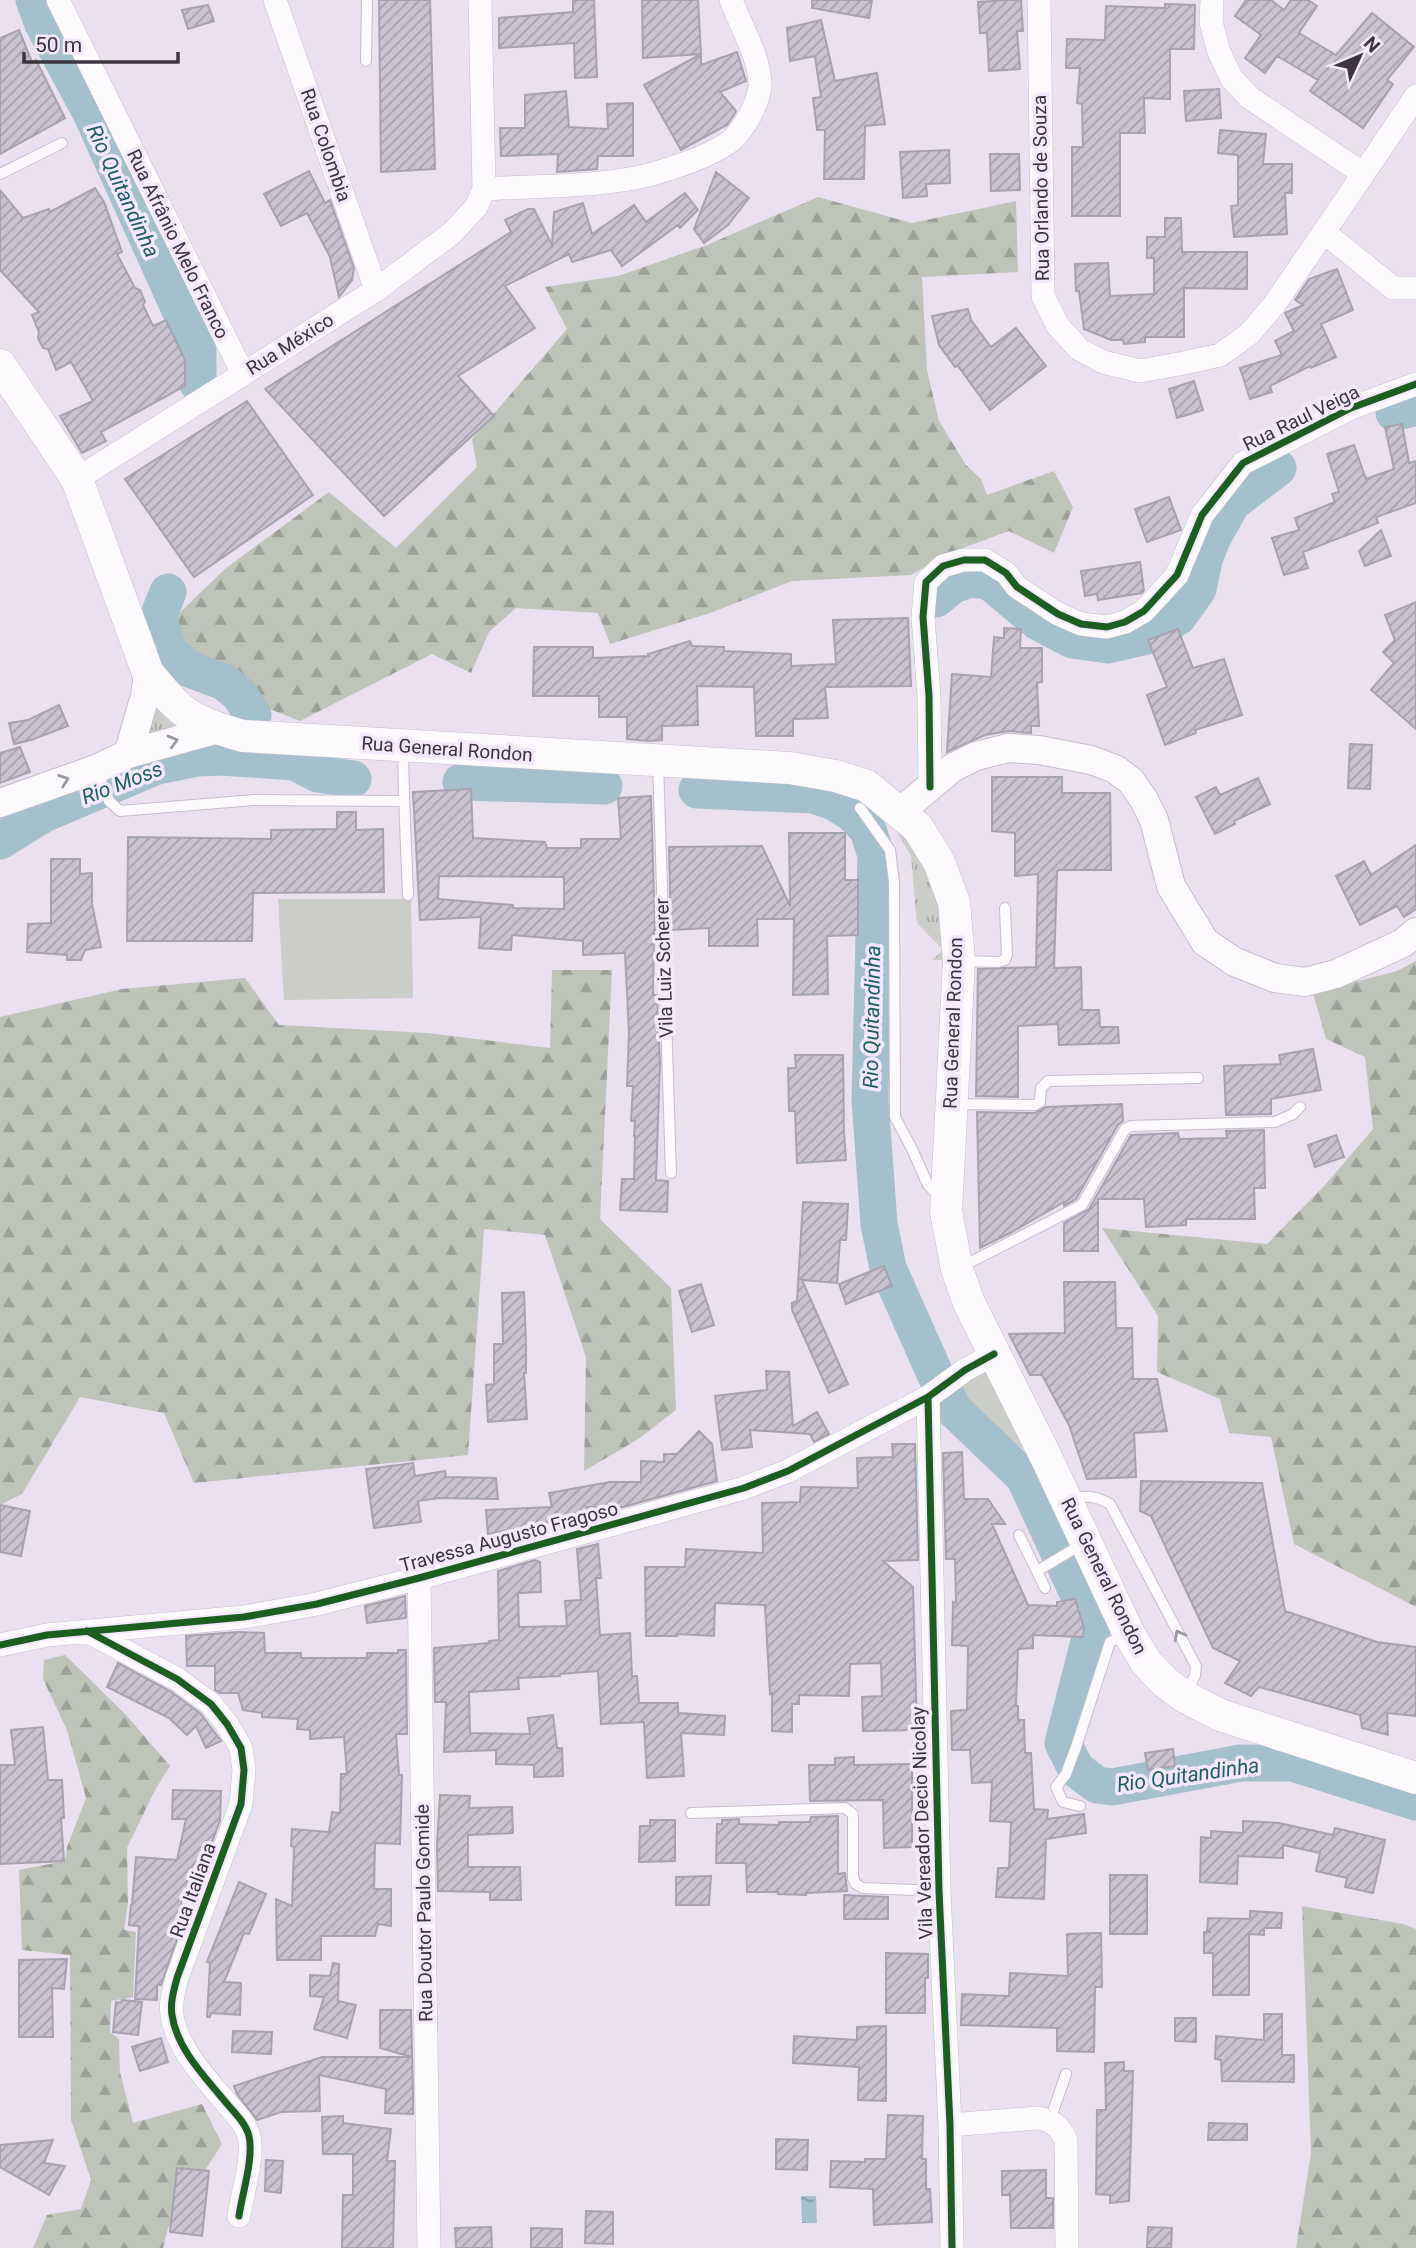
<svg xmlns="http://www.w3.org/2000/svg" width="1416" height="2248" font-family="Roboto,sans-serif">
	<defs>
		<pattern id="grass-tufts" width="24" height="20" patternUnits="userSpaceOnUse" patternTransform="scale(1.75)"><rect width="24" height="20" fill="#cbcdc8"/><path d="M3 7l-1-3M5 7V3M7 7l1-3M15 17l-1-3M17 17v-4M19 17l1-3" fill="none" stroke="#a6a7a4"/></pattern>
		<pattern id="forest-firs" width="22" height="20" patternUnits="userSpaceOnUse" patternTransform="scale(1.75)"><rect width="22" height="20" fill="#bec4b9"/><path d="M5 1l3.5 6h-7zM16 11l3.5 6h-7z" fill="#9ca098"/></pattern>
		<pattern id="water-ripples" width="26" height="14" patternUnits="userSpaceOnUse" patternTransform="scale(1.75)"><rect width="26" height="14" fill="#a3c0cc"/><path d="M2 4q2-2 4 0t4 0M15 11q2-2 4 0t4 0" fill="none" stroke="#869da7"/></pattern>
		<pattern id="building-hatch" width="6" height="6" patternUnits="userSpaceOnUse" patternTransform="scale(1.75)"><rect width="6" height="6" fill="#cac4d2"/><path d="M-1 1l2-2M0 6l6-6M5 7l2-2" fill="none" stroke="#a5a0ac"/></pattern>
	</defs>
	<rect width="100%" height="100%" fill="#eae0f0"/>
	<path fill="url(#grass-tufts)" d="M157 705 180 723 148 736Z
		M903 830 945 905V960H932L943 950 917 923 911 856 898 834Z"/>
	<path fill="url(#forest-firs)" d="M818 197 912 223 1016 201 1018 272 922 277 927 370 939 421 966 465 981 479 987 495 1054 471 1073 507 1054 553 1009 531 944 555 911 575 792 581 710 613 610 644 598 613 516 608 489 632 471 673 432 654 300 721 224 691 168 624 225 569 329 492 396 548 477 467 472 439 567 329 545 287 618 276 707 245Z
		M1416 961V1607L1294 1544 1271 1437 1229 1433 1220 1399 1157 1372 1158 1316 1102 1228 1267 1244 1325 1185 1373 1129 1365 1057 1326 1039 1313 993 1397 971Z
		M552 970H612L600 1219 671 1288 676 1410 637 1440 584 1471 586 1357 545 1235 484 1229 468 1455 194 1483 164 1413 80 1397 22 1494 0 1505V1017L122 989 245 978 279 1025 427 1033 550 1048Z
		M65 1655 126 1715 170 1766 155 1790 127 1848 128 1903 124 1930 136 1932 133 1997 111 2001 110 2032 119 2039 120 2072 133 2123 202 2104 222 2144 168 2228 163 2248H33L47 2215 81 2209 91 2180 71 2120 70 1955 22 1950 19 1870 65 1861 67 1847 86 1798 67 1730 43 1679 44 1660Z
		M1302 1906 1403 1924 1416 1929V2248H1296L1311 2153Z"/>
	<path fill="#cbcdc8" d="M278 899H411L413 998 284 1000Z
		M989 1366 1028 1441 1018 1450 970 1406 958 1387Z"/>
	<path fill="url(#water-ripples)" d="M801 2196H816L817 2223H802Z"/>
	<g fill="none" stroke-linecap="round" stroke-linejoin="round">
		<path stroke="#a3c0cc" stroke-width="37" d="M34 0 43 24 91 113 198 350V384
			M1394 413 1416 407
			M168 592 158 617 169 652 189 669 224 682 239 694 253 715
			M936 599 953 585 970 579 989 581 1038 622 1072 640 1108 645 1147 636 1178 617 1198 589 1204 560 1212 539 1232 503 1278 468
			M461 782 604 786
			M697 790 813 795 834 802 853 814 868 830 876 855 870 1100 879 1224 888 1268 936 1376 954 1410 1024 1477 1093 1626 1063 1743 1076 1769 1097 1785 1112 1787 1241 1763H1293L1416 1802
			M0 841 44 814 157 766 197 758 221 757 295 762 318 774 353 779"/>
	</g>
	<path fill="url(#building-hatch)" stroke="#a7a2af" stroke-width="2" fill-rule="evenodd" d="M379 0H430L435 169 381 172Z
		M573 0H594L597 77 575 78 574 43 499 48V18L573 12Z
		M642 0H698L701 54 643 58Z
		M812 0H872L869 18 812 8Z
		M1006 0H1021L1023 31H1017L1020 69 989 71 987 33H980L978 2Z
		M1246 0H1271L1284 10 1291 0H1308L1317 6 1299 33 1336 55 1372 13 1414 47 1387 80 1393 84 1363 128 1310 91 1318 80 1277 56 1265 73 1245 58 1261 35 1235 16Z
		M1165 4 1195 5 1194 49H1170V99L1144 98 1145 133H1120V216H1072V147H1083L1082 104 1077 103 1080 68H1066L1067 39 1105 40 1106 6 1165 8Z
		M208 5 214 21 188 29 182 10Z
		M821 20 835 81 877 73 885 124 865 126 864 179H824L825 130H817L813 98 821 97 815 56 790 61 787 28Z
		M19 30 32 62 36 60 65 118 0 154V38Z
		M737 52 746 81 720 92 736 111 735 113 727 125 681 150 644 85 701 54V65Z
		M1219 89 1221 118 1186 121 1184 91Z
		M566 91 569 127 608 129 607 104 633 103V156H598L597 169 557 172 558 154 501 156 500 128H525V95Z
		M1220 130 1266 134 1263 164H1292V193H1285L1287 234 1234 237 1231 206 1238 205V155L1218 153Z
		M949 150 950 183 926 184 927 196 903 198 900 152Z
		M990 154H1019L1020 190 991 191Z
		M309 171 325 203 330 200 354 268 352 280 339 297 330 257 307 213 281 226 264 194Z
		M716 172 749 198 728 225 704 243 694 229Z
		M95 188 104 202 122 252 117 254 135 288 140 290 145 302 143 305 153 326 166 320 185 360V386L101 432 106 441 82 453 60 416 93 401 71 362 56 370 48 349 43 348 38 338 39 332 32 315 39 312 0 270V190L23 218 49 209 50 212Z
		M685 193 698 210 680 228 678 225 622 266 611 250 572 262 569 254 505 286 535 328 458 376 494 416 384 516 265 389 511 232 505 220 528 209H534L552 245 554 212 583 203 592 234 634 205 646 222Z
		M1165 218H1181L1182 252H1247V289L1184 288V337H1145V342L1124 344 1123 340H1111L1084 329 1079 291H1076L1075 264 1108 263 1110 296 1154 294V258H1147V237H1165Z
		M1337 269 1353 310 1321 324 1336 357 1311 368 1310 366 1270 386 1272 392 1250 399 1240 368 1282 355 1275 341 1294 331 1285 313 1303 305 1295 300 1309 279Z
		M968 309 971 320 991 347 1016 328 1046 366 990 410 958 366 955 367 939 345 932 316Z
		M1194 381 1203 410 1177 418 1169 389Z
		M247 401 313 495 194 577 125 479Z
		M1402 424 1409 463 1416 461V503L1376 517 1378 523 1303 552 1308 568 1284 575 1272 538 1299 530 1295 518 1335 502 1332 494 1339 492 1327 454 1354 445 1366 479 1394 469 1385 427Z
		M1169 497 1181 530 1147 542 1135 509Z
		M1381 530 1391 556 1365 566 1359 551Z
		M1140 562 1144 590 1142 593 1098 600 1097 594 1085 596 1081 571Z
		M1416 602V729L1371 690 1394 663 1383 652 1395 640 1385 615Z
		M908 618 911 686 825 687 828 718 793 719V736H756L754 687 697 686 698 725 662 726V740L649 741 627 739V717H599V696H533L534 647H593V658L649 656 648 654 690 641 692 646 724 647V651L791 654V666L836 664 833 620Z
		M1004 628 1021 629 1020 648H1042V682L1037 683 1039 726H1031V733L1009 731 985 735 947 752 952 674 991 677 994 637 1004 638Z
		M1178 629 1193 668 1224 659 1242 715 1195 730 1196 733 1165 745 1147 695 1167 687 1148 640Z
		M59 705 68 726 31 740 14 744 9 723 28 720Z
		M1350 744 1372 745 1370 789 1348 788Z
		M20 747 30 772 0 783V753Z
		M992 777H1062V793H1110L1111 870H1058L1057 872 1054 968 1081 967 1082 1010H1099L1100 1027H1118L1119 1043 1059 1045 1058 1024 1018 1026V1097L976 1096 978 969 1036 967 1038 874 1015 876V833L992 831Z
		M1258 778 1270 804 1234 821 1235 824 1215 834 1196 797 1216 787 1220 795Z
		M471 789 473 838 545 842 547 848H581V839H621L618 798 651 796 655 930H654L653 995H657L660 1064 656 1180 668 1181 667 1212 620 1210 622 1179H634L635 1136H634L635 1121H631L633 1086H627L629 1032 625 953 583 955V941L512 935 511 950 479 948 481 917 420 920 413 792ZM439 876 564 877V909L513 908V905L438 899Z
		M337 812H356V830L383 829 384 892 253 893 252 941H127L128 837 271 839V830L337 829Z
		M789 833H845V880H858V935L827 936 828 994 793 995 794 919H757L758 946H709V928L671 930 669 847 762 846 790 906Z
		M1416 845V909L1404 917 1397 906 1360 925 1336 876 1364 861 1371 875Z
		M51 859H80V874L92 873V904L101 947 85 950 81 960H67V955L27 952 28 924 51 923Z
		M1313 1049 1321 1090 1271 1099V1114L1226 1115 1224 1066 1281 1064 1279 1055Z
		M795 1055H843L844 1132 846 1160 797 1163 795 1111H789L788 1068H796Z
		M1122 1104 1123 1121 1118 1125 1076 1199 1064 1206V1202L1010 1233 980 1248 977 1112 1035 1113 1046 1107Z
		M1264 1130 1265 1188H1254L1255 1219H1186V1225L1146 1227 1144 1199H1098V1251H1064V1223L1089 1209 1131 1135 1178 1133 1179 1139 1227 1138 1226 1131Z
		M1336 1135 1344 1157 1315 1167 1308 1145Z
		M803 1202 848 1204 846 1240H840L837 1283 802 1280 848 1384 829 1393 792 1310V1303L797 1301Z
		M884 1266 892 1286 846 1304 839 1284Z
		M1064 1282H1115L1116 1328H1132L1133 1379H1157L1167 1431 1134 1433 1136 1477 1087 1479 1069 1425 1042 1375H1030L1009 1334 1065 1333Z
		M701 1284 714 1325 692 1332 679 1291Z
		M524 1292 526 1345V1373H524L527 1419 488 1422 486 1385 494 1384V1344H503L502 1293Z
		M766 1371 789 1372 793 1426 817 1412 829 1434 814 1442 810 1434 750 1430 752 1447 722 1450 715 1396 767 1390Z
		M699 1431 712 1444 717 1481 623 1507H587L589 1515 488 1534 486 1510 552 1507 549 1493 610 1482H641V1461L664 1462V1454H677Z
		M892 1444H915L918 1560 883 1561 913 1587 917 1730 863 1731 862 1697 882 1696 881 1663 850 1664 849 1696 799 1695V1704H792V1732L772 1731V1693L770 1694 765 1605 715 1603 714 1636 677 1634V1636H646L645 1567H685L686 1549 763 1553 762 1503 800 1502 801 1487 858 1488 857 1458 893 1457Z
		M962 1452 964 1499H988L1005 1524H992L1028 1605 1057 1606V1602L1075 1599 1084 1628 1083 1637 1033 1635V1648L1018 1649 1016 1706H1018V1720H1024L1025 1753H1031L1034 1809 1048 1810 1047 1819 1084 1814 1086 1833 1046 1839 1044 1899 996 1897 998 1868H1009L1011 1822 990 1821 992 1782 972 1783 970 1750H952L951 1711 967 1710 968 1646 952 1645 953 1602 956 1603 955 1559H946L943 1453Z
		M413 1463 415 1476 445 1471 446 1477 496 1478 498 1499 439 1498 418 1501 421 1522 374 1528 366 1469Z
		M1141 1481 1262 1483 1285 1611 1377 1642 1416 1647V1716L1387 1713 1388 1735 1362 1728 1360 1715 1259 1687 1251 1696 1225 1683 1240 1661 1213 1648 1151 1516 1140 1511Z
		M0 1505 30 1511 21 1556 0 1552Z
		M598 1544 601 1578H596L600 1635 630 1633 632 1676H637L639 1703H678V1713L725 1716 724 1735 681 1733 684 1776 647 1778 644 1722 601 1724 598 1671 560 1674V1676L518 1678 519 1689 469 1692 470 1733 530 1734 528 1718 553 1715 557 1748H562L563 1776 534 1777V1765L496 1764V1750L444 1752 446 1702H435L434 1648 490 1643 489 1641 499 1640 498 1571 535 1560 540 1562 541 1592 518 1593 519 1627 567 1626 565 1601 581 1600 577 1549Z
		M405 1596 406 1618 367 1623 365 1606Z
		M238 1632 264 1633 265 1653H301V1658H367V1653H398V1650H406L407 1734H396L399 1775H402L400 1844 375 1843 374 1889H391V1926L378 1924 375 1936H321V1960H277L276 1899 292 1906 294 1847 291 1846 292 1829 329 1832 332 1812 340 1813 341 1774H347L344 1737 310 1739V1730L297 1729 298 1719 262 1717V1713L243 1710 238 1693H220L215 1690V1666H187L186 1636Z
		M118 1663 170 1691 201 1714 221 1741 206 1748 196 1726 187 1735 169 1718 107 1687Z
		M43 1727 48 1780H62L64 1818H61L64 1861 0 1864V1765H15L11 1730Z
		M1173 1749 1175 1766 1148 1770 1145 1753Z
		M854 1757V1765L912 1764V1847L884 1848 883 1800 810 1801 809 1765H835V1758Z
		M173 1790 221 1791 220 1820 194 1892 184 1890V1895H182L178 1936 161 1985H157V2000L135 1999 139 1926 129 1925 131 1905H132L136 1857 177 1860 186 1819H172Z
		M440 1795 470 1796 469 1808 512 1807 513 1833 468 1835V1867H520L521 1900H490V1892L438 1891 437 1845Z
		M838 1816V1874L845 1873 847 1891 806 1893V1895L778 1894V1892H747L746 1863H716L717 1824H722V1820L739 1819V1824L779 1825V1822H810L811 1817Z
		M650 1820H675V1861L639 1862 640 1826H650Z
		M1243 1821 1279 1823 1333 1835 1335 1828 1385 1840 1373 1893 1345 1887 1347 1878 1316 1871 1320 1853 1283 1845V1858L1238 1856 1237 1884 1200 1882 1201 1837 1211 1838V1831L1243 1833Z
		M1110 1875H1147V1934H1110Z
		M711 1876 709 1905H676V1877Z
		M239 1882 266 1894 249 1934 244 1933 224 1982 241 1983 240 2015 211 2013 210 2017H207L210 1963 207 1962Z
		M844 1895 888 1897V1919H844Z
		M1250 1911 1282 1913 1281 1928H1264V1935L1249 1934V1995H1213V1953H1204V1932H1211H1207L1208 1918 1250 1919Z
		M1101 1933 1102 1987H1095L1094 2052 1057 2051V2028L961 2025 962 1994 1009 1996 1010 1973 1068 1976 1067 1934Z
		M886 1953 928 1954V1978H925V2013H886Z
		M67 1959 64 1989 52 1988 53 2037H19V1960Z
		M333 1963 339 1964 338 2001 356 2005 347 2038 314 2029 324 1997 310 1996V1975L330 1976Z
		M122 2000 142 2002 138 2035 113 2032 116 2002 121 2003Z
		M380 2010H411L413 2092V2114L385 2113 386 2089 319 2075 320 2111 281 2112 257 2120 237 2094 234 2086 322 2057H412L380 2048Z
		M1264 2014H1282V2055H1294V2082L1222 2081 1221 2060 1215 2059 1216 2036 1264 2040Z
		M1175 2018H1196V2042L1175 2041Z
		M886 2026V2101L858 2100 859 2067 793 2063 794 2036 857 2040V2027Z
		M233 2031 272 2032 271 2054 232 2052Z
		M161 2038 168 2062 140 2071 132 2047Z
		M1124 2062V2071H1133L1129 2201 1110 2203V2195L1096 2194 1097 2110H1106L1105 2063Z
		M888 2115 923 2116 922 2159H926V2189H930L932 2222 874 2225 873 2189 830 2187 831 2161 865 2162V2159H886Z
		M343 2116V2123L391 2129 387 2161H395L393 2248H342L343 2195H353V2154H323L322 2117Z
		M1209 2123 1247 2124V2140H1208Z
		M776 2139 808 2140 807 2170 776 2169Z
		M53 2140 44 2163 65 2166 49 2195 0 2167V2145Z
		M266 2160 283 2161 281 2193 265 2191Z
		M177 2168 209 2171 202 2236 170 2232Z
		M1046 2170V2198H1053V2228H1011L1010 2195H1002V2171Z
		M586 2211 613 2212V2244L585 2243Z
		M491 2227 492 2248H456L455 2228Z
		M1148 2227 1172 2228 1171 2248H1147Z
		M531 2228 562 2229V2248H531Z"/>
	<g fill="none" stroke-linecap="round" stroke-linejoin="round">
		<g stroke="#c5bdca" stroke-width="12">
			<path id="service" d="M366 61 367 0
				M0 174 62 143
				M658 762 671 1173
				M97 771 109 801 120 811 254 800 401 801 404 798 403 748
				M404 798 408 895
				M860 808 890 850 894 882 895 1117 912 1149 928 1185 935 1192 944 1193
				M962 961 998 962 1005 960 1007 955 1005 908
				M953 1104 1035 1105 1040 1102 1041 1088 1048 1081 1198 1078
				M959 1268 1082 1205 1125 1129 1131 1126 1275 1122 1293 1114 1300 1107
				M1069 1499C1086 1495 1096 1496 1110 1504L1196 1666 1195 1675 1186 1694
				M1019 1535 1045 1588
				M1037 1571 1084 1543
				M1080 1806 1063 1802 1056 1787 1066 1774 1076 1747 1110 1642 1126 1635
				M691 1813 845 1808 853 1814V1878L856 1884 863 1888 939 1891
				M1050 2120 1066 2074"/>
		</g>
		<g stroke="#c5bdca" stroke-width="24">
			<path id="minor" d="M58 0 243 374
				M275 0 376 290
				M1039 0 1043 296 1058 326 1079 349 1103 362 1140 371 1184 363 1220 355 1249 334 1274 305 1324 232
				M1212 0 1211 22 1219 52 1232 79 1250 98 1362 173
				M1416 96 1324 232 1393 288H1416
				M484 189C532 186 582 187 629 179 655 175 715 156 734 138 746 125 758 104 760 86 761 60 740 24 731 0
				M77 479 376 290 452 233 476 207 484 189 480 0
				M930 787 929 696 923 617 926 582 943 566 964 560H985L1006 573 1017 587 1058 614 1081 624 1107 627 1125 622 1144 611 1177 575 1202 515 1243 463 1351 408 1416 384
				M928 1397 939 1891 950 2125 952 2248
				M419 1578 429 2248
				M87 1631 177 1679 211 1704 227 1724 241 1748 244 1770 241 1804 177 1978C174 1990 170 2002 172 2015 177 2050 207 2079 228 2105 236 2114 246 2124 249 2136 254 2158 242 2194 239 2216
				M0 1645 47 1635 244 1617 317 1604 419 1578 744 1488 788 1471 928 1397 965 1370 994 1354
				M950 2125 1037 2118C1053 2120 1059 2126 1066 2140L1067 2248"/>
		</g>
		<g stroke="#c5bdca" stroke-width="30">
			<path id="tertiary" d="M128 754 145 696 148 673
				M0 803 96 769 128 754 218 729
				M900 812 952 768 976 756 1008 748 1039 750 1091 760 1115 769 1131 781 1144 800 1154 820 1171 886 1205 942 1235 962 1275 978 1305 982 1336 974 1403 943 1416 932"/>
		</g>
		<g stroke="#c5bdca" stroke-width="33">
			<path id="secondary" d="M0 365 77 479 148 673C161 688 174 706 191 716 207 726 226 731 243 736L790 768 836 776 867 786 918 828 939 862 954 902 959 961 946 1212 957 1269 969 1303 1046 1457 1129 1634 1146 1662 1165 1682 1185 1697 1220 1715 1416 1778"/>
		</g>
		<use href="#service" stroke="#fcfafd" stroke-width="10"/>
		<use href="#minor" stroke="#fcfafd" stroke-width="23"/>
		<use href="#tertiary" stroke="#fcfafd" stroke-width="28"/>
		<use href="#secondary" stroke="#fcfafd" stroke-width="32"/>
		<g stroke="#f4e9fc" stroke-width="11">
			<path id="cycleway" d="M930 787 929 696 923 617 926 582 943 566 964 560H985L1006 573 1017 587 1058 614 1081 624 1107 627 1125 622 1144 611 1177 575 1202 515 1243 463 1351 408 1416 384
				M928 1397 939 1891 950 2125 952 2248
				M87 1631 177 1679 211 1704 227 1724 241 1748 244 1770 241 1804 177 1978C174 1990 170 2002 172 2015 177 2050 207 2079 228 2105 236 2114 246 2124 249 2136 254 2158 242 2194 239 2216
				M0 1645 47 1635 244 1617 317 1604 419 1578 744 1488 788 1471 928 1397 965 1370 994 1354"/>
		</g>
		<use href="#cycleway" stroke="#1b5e20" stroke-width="7"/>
	</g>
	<defs><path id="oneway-chevron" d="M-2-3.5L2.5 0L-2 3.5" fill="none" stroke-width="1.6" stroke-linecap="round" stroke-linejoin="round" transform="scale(1.75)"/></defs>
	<g stroke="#9c989f">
		<use href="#oneway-chevron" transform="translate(173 741) rotate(-16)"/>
		<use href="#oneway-chevron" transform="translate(64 780) rotate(-19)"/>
		<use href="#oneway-chevron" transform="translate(1179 1635) rotate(-118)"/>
	</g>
	<g text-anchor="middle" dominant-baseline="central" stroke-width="7" stroke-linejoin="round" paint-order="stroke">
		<g font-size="19" fill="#3c3541" stroke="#f4e9fc">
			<text transform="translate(326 145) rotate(71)">Rua Colombia</text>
			<text transform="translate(1041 188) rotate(-91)">Rua Orlando de Souza</text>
			<text transform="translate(178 244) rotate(64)">Rua Afrânio Melo Franco</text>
			<text transform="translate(290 344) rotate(-32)">Rua México</text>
			<text transform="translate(1301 418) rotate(-26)">Rua Raul Veiga</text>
			<text transform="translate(447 749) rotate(4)">Rua General Rondon</text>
			<text transform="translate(664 968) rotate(-92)">Vila Luiz Scherer</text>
			<text transform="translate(953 1023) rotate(-88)">Rua General Rondon</text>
			<text transform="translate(509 1537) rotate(-15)">Travessa Augusto Fragoso</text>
			<text transform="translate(1104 1576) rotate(64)">Rua General Rondon</text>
			<text transform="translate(922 1823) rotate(-92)">Vila Vereador Decio Nicolay</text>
			<text transform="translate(193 1890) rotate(-70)">Rua Italiana</text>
			<text transform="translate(424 1913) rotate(-91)">Rua Doutor Paulo Gomide</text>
		</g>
		<g font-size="21" font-style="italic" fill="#1f5f6a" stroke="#f4e9fc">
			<text transform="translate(123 191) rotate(65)">Rio Quitandinha</text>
			<text transform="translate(122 783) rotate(-21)">Rio Moss</text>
			<text transform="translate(872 1017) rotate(-89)">Rio Quitandinha</text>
			<text transform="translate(1188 1775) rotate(-8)">Rio Quitandinha</text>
		</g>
	</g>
	<g transform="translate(1360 56) rotate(46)" stroke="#f4e9fc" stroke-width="5" paint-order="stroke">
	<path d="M0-5L12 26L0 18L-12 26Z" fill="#3c3541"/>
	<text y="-10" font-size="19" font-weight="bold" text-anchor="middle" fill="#3c3541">N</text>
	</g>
	<path d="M24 52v10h154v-10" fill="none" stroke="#3c3541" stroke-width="3.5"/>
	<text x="35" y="52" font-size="21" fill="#3c3541" stroke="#f4e9fc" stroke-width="5" paint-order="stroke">50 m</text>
</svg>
